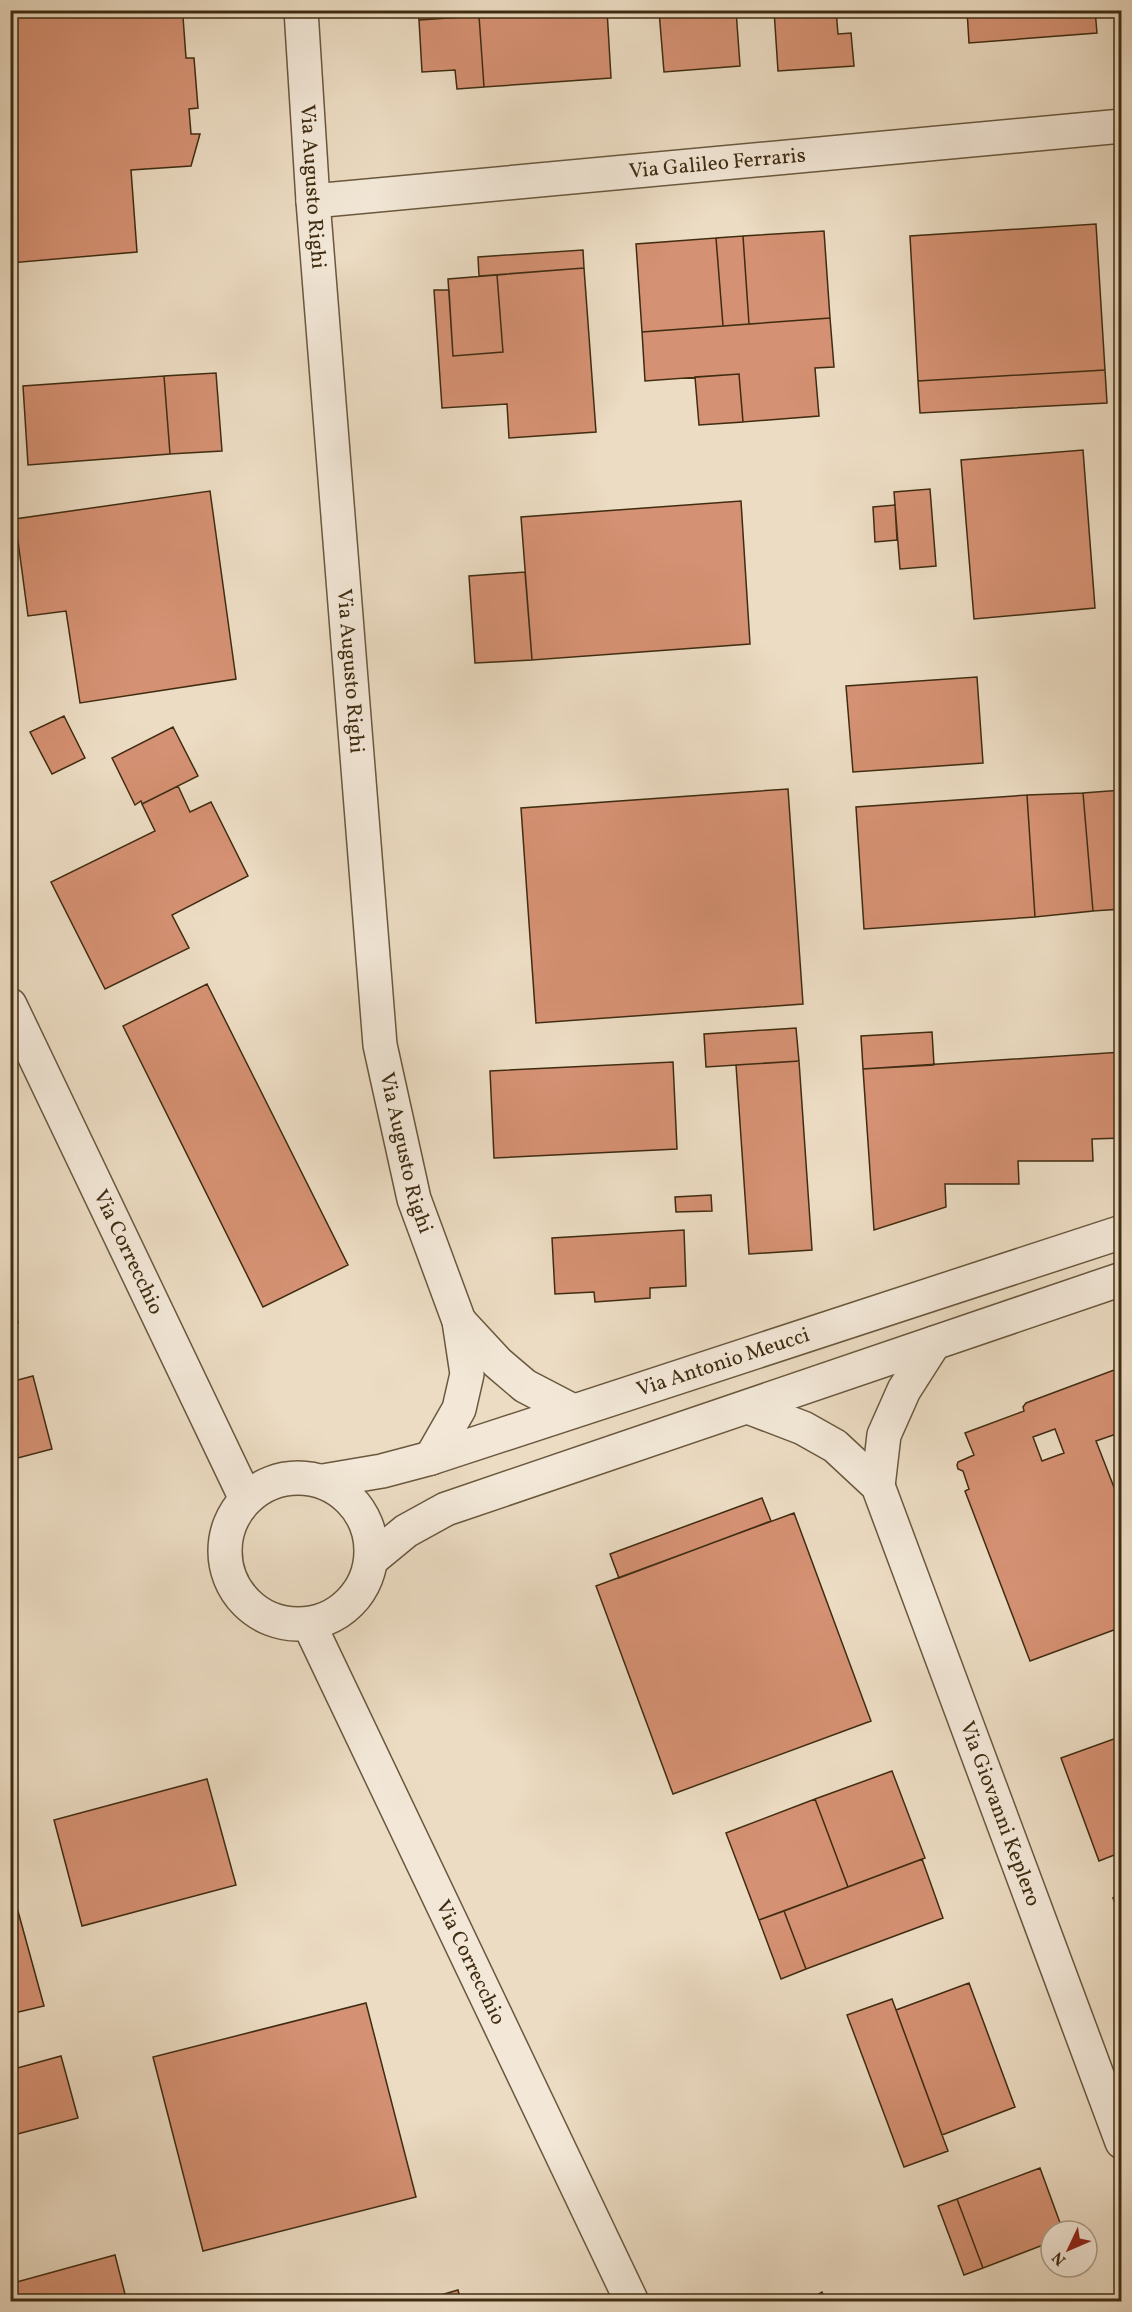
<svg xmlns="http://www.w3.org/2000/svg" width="1132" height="2312" font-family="Vollkorn,serif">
	<rect width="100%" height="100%" fill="#ecdcc3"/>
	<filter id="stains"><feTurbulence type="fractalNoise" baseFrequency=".00333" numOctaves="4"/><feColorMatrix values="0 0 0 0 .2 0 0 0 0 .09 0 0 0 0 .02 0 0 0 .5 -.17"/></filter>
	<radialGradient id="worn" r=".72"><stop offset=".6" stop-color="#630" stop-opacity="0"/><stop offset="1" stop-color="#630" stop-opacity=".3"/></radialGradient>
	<path fill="#d59173" stroke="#3f2c11" stroke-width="1.5" fill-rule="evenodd" d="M10 10H191V16L183 17 186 58H194L198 108 189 109 191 134H200L191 166 131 170 137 252 10 263Z
		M418 10H607L611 78 484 87 479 16 419 20Z
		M736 10 740 66 664 72 659 11Z
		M774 10H836L838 34 851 33 854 66 778 71Z
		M967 10H1095L1097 33 969 43Z
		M479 16 484 87 457 89 455 70 422 72 419 20Z
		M1096 224 1105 370 918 381 910 236Z
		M824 231 830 318 749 324 743 236Z
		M743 236 749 324 723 326 716 238Z
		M716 238 723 326 642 332 636 244Z
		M583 250 584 268 479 276 478 257Z
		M584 268 596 432 509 438 507 404 442 408 434 290H449L453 356 503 352 497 275Z
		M497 275 503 352 453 356 448 279Z
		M830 318 834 367 815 368 819 416 743 422 739 374 645 381 642 332Z
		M1105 370 1107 403 920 413 918 381Z
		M216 373 222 451 170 454 164 376Z
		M739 374 743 422 699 425 695 377Z
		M164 376 170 454 28 465 23 386Z
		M1083 450 1095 608 974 619 961 460Z
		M930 489 936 566 900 569 894 492Z
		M210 491 236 679 80 703 66 611 28 616 15 519Z
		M741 501 750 644 532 660 521 517Z
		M895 505 897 540 875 542 873 507Z
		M525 572 532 660 475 663 469 576Z
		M977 677 983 763 853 772 846 686Z
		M64 716 85 758 52 774 30 732Z
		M173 727 198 776 142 804 141 801 135 805 112 758Z
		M178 786 190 812 211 802 248 876 172 915 189 948 105 989 51 882 155 831 142 804Z
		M788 789 803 1004 536 1023 521 808Z
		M1122 790V909L1093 911 1083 793Z
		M1083 793 1093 911 1035 917 1027 795Z
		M1027 795 1035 917 864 929 856 807Z
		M207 984 348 1265 263 1307 123 1026Z
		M796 1028 799 1061 706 1067 704 1034Z
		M932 1032 934 1065 863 1069 861 1036Z
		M1122 1052V1138L1092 1139 1093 1161H1018L1019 1184H945L946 1207 874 1230 863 1069Z
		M799 1061 812 1250 749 1254 736 1065Z
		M673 1062 677 1149 494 1158 490 1071Z
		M711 1195 712 1211 676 1212 675 1197Z
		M684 1230 686 1286 650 1288V1298L595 1302 594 1292 555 1294 552 1238Z
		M12 1300 18 1323 10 1325V1301Z
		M1122 1367V1432L1096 1441 1122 1508V1627L1030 1661 965 1491 969 1489 963 1471 958 1469 957 1465 958 1462 974 1455 965 1433 1024 1411 1023 1407 1026 1403ZM1055 1429 1064 1453 1042 1461 1033 1437Z
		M33 1376 52 1449 10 1460V1382Z
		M762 1498 771 1521 619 1578 610 1554Z
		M794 1513 871 1721 673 1794 596 1586Z
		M1122 1736V1852L1099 1861 1061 1758Z
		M892 1771 925 1858 848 1887 815 1799Z
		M207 1779 236 1885 82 1926 54 1820Z
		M815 1799 848 1887 759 1920 726 1833Z
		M922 1859 943 1918 806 1969 784 1911Z
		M10 1882 44 2006 10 2014Z
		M1122 1894V1921L1113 1898Z
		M784 1911 806 1969 781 1979 759 1920Z
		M969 1983 1015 2107 942 2135 896 2010Z
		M892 1999 948 2151 904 2167 847 2015Z
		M366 2003 416 2197 203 2251 153 2057Z
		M61 2056 78 2118 10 2136V2070Z
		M1040 2168 1063 2231H1051V2242L983 2268 957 2199Z
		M957 2199 983 2268 964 2275 938 2206Z
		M115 2255 127 2302H18L13 2283Z
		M13 2283 18 2302H10V2284Z
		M458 2290 461 2302H417Z
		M822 2292 827 2302H805Z"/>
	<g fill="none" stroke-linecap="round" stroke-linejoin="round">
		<g stroke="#6a583e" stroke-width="36">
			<g id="minor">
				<path id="s1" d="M301 10 313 201 380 1045 414 1199 459 1321 467 1374 459 1409 431 1458"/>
				<path id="s2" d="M313 201 1122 126"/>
				<path id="s3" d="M10 1005 246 1499"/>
				<path d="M459 1321 498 1363 525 1386 573 1411"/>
				<path id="s4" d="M748 1407 803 1428 835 1446 878 1486 1122 2142"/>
				<circle cx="298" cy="1551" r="73"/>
				<path id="s5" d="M323 1481 382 1471 431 1458 1122 1232"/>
				<path d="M878 1486 884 1435 904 1390 934 1343"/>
				<path d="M372 1559 406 1531 446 1509 1122 1279"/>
				<path id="s6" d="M309 1624 632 2302"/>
			</g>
		</g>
		<use href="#minor" stroke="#f3e8d8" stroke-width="33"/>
	</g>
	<g text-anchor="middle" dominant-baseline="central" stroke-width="4.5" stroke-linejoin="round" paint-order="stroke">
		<g font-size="21" fill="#3f2c11" stroke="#f3e8d8">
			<text stroke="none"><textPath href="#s2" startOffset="406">Via Galileo Ferraris</textPath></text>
			<text stroke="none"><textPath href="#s1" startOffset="177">Via Augusto Righi</textPath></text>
			<text stroke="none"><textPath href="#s1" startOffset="663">Via Augusto Righi</textPath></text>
			<text stroke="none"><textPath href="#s1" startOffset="1149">Via Augusto Righi</textPath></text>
			<text stroke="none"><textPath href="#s3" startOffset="274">Via Correcchio</textPath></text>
			<text stroke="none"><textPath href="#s5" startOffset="418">Via Antonio Meucci</textPath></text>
			<text stroke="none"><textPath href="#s4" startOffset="504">Via Giovanni Keplero</textPath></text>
			<text stroke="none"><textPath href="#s6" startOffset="375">Via Correcchio</textPath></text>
		</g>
	</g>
	<rect width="1132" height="2312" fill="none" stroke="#ecdcc3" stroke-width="36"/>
	<rect x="12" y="12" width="1108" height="2288" fill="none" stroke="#3f2c11" stroke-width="3"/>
	<rect x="18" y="18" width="1096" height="2276" fill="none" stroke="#3f2c11" stroke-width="1.5"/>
	<g transform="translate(1069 2249) rotate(226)"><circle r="28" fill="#f3e8d8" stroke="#ab9d88" stroke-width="1.5"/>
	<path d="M0-4.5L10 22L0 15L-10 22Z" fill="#8f2418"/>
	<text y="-9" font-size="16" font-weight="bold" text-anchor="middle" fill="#3f2c11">N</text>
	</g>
	<rect width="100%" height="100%" filter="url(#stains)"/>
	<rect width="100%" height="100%" fill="url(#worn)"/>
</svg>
